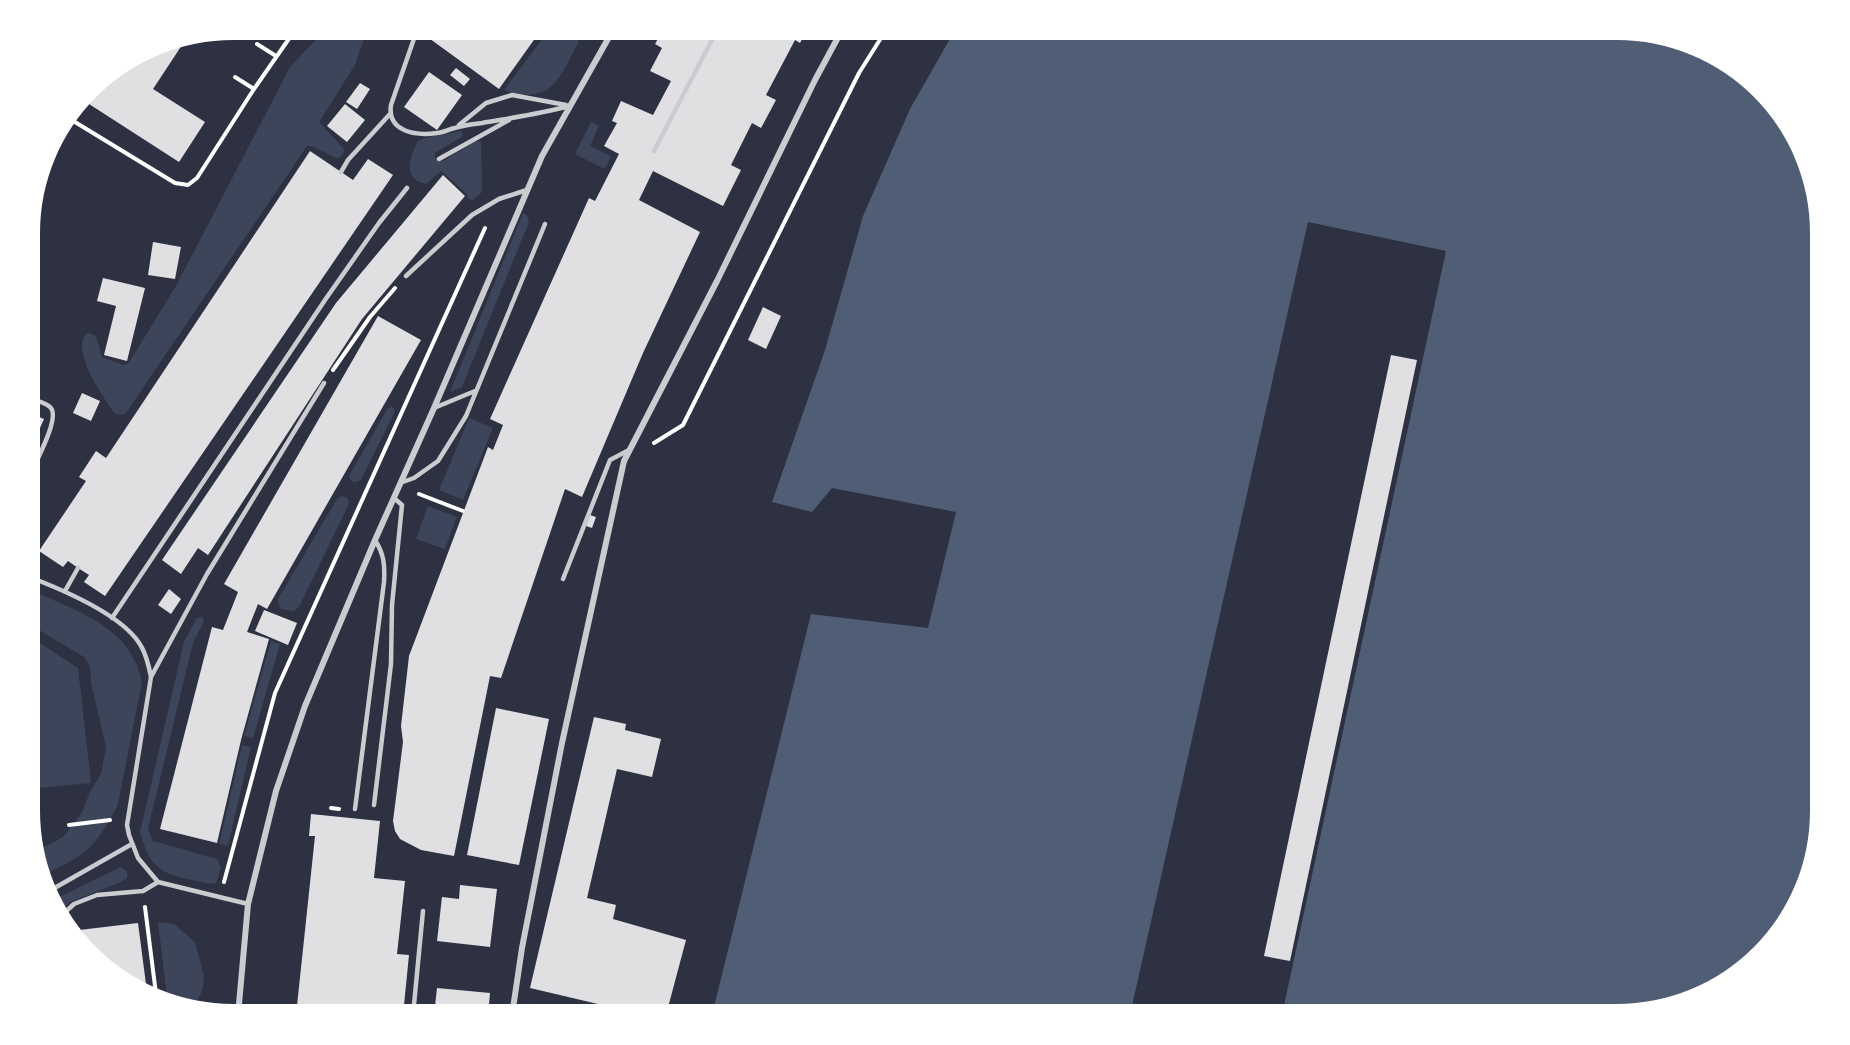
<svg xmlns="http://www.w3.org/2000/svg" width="1850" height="1045" font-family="'IBM Plex Sans',sans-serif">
	<rect width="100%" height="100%" fill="#2d3142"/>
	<path fill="#3c4559" d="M325 30H367L355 65 319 122 343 148 345 152 338 159 311 146H307L126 413 121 415 114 413C103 396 71 352 86 334L90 333 96 336 102 357 123 365 128 364 176 286 290 67Z
		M549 30C562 30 573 29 579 42 571 55 564 73 554 84 543 97 518 97 504 90Z
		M591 122 599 126 590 146 611 156 605 169 575 154Z
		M462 131 463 136 435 153V157L438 161H443L476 141 481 142 482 192 473 200 468 199 467 194 441 171 426 184C402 180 409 157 418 141L425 138Z
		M523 213 527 216 529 222 462 387 450 392Z
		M392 406 395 411 361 480 355 482 351 481 349 476 387 409Z
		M469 418 493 428 463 500 439 490Z
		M342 496 347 498 349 502 348 506 299 607 294 611 281 609 278 603V599L337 499Z
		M428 506 457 517 445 549 416 539Z
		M32 590C77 612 131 626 142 682L118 804C110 822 96 845 79 856 69 863 56 868 45 874L36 849 51 844 64 836 81 814 90 792 101 774 106 747 91 683 90 666 84 657 32 626Z
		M202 617 204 621 193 643 148 829 153 841 217 859 221 867 216 883 210 884C170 874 152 878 140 832L184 642 197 618Z
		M32 638 78 668 91 783 39 788 32 724Z
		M271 641 280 644 253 738 244 736Z
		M242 745 251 747 228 846 219 844Z
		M121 867 127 872V878L119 883 70 902 59 912 55 899Z
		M158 922 174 924 195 942 204 976 203 989 195 1005 167 997Z"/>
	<path fill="#4f5d75" d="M955 30H1617L1718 57 1786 121 1820 220V825L1793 913 1729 981 1630 1015H1282L1446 251 1308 222 1130 1015H712L811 614 928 628 956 512 832 488 812 512 772 502 825 350 863 216 910 109Z"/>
	<path fill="#e0e0e3" d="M430 30H541L499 89 426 36Z
		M663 30H686L701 38 706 30H807L800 43 795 40 766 95 776 100 761 128 752 123 731 165 741 170 723 206 653 171 639 200 700 232 643 353 582 497 565 489 501 678 490 676 454 856 421 850 400 839 395 831 393 821 403 742 401 726 409 656 488 447 493 450 503 425 490 419 589 198 595 201 619 154 604 146 617 123 612 121 621 101 653 115 671 81 650 71 662 48 655 44Z
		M186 39 153 89 205 122 179 162 89 104 103 82 100 80 156 45Z
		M456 68 470 79 464 86 450 75Z
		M429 72 462 95 437 130 404 107Z
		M360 83 370 89 357 109 346 102Z
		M345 104 365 120 347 142 327 126Z
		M310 151 353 180 368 159 393 175 105 596 84 582 89 575 78 568 68 561 63 567 39 551 86 481 79 477 96 451 106 458Z
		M443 175 465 196 362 319 208 555 198 548 181 574 162 560 336 303Z
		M153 242 181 247 175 279 148 275Z
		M103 278 145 288 127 361 104 355 116 306 97 301Z
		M763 307 781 316 766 349 748 340Z
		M378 316 421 340 267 609 258 604 247 632 269 639 241 740 217 843 160 829 212 627 223 630 238 592 224 584Z
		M1391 355 1417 360 1290 961 1264 956Z
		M82 393 100 401 91 421 73 413Z
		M32 414 44 419 32 446Z
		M590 515 596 517 592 528 586 526Z
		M169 589 181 599 171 614 158 605Z
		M264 610 297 623 288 645 255 631Z
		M496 708 549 719 519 865 467 855Z
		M594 717 626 724 625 730 661 739 652 777 617 769 587 898 616 905 613 919 686 940 666 1015H596L598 1004 530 988Z
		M32 807 37 840 33 841 32 838Z
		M311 814 380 821 374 878 405 881 397 954 409 955 403 1015H296L315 836H309Z
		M460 885 497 889 490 947 437 941 442 897 459 899Z
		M138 923 147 992 132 988 71 931Z
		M437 988 490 993 488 1015H434Z
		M534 1011 549 1014V1015H533Z"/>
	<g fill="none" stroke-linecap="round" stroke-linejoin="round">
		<path stroke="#fff" stroke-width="4" d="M257 44 276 56
			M235 77 254 89
			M70 119 175 183 188 185 197 178 254 89 295 30
			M333 370 370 317 395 288
			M654 443 683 425 859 73 886 30
			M419 494 463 511
			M331 808 339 809
			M69 825 110 820
			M224 882 275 693 485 228
			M145 907 156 994"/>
		<path stroke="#caccd0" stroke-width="4.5" d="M417 30 391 105C387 132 416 136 437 133 443 133 449 129 455 128 463 125 473 124 482 123 511 118 540 114 569 106
			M459 125 486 103 512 95 566 105
			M654 151 717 30
			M439 159 509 120
			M341 172 348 160 390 114
			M406 276 472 215 499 199 527 190
			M32 399C37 401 46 403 50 407 61 416 37 459 32 471
			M434 408 475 391
			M400 483 414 478 438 461 466 416 545 224
			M32 578C63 590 124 616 141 646 147 656 149 667 151 677L127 825 129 835 138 858 158 882 248 904
			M563 579 610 460 629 450
			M65 591 78 568
			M112 618 325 300 379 223 407 188
			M151 677 207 574 324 383
			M374 805 391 664 392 605 402 505 394 498
			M355 809 384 582C385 565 384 554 375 540
			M51 890 132 844
			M61 916 74 904 97 895 143 891 158 882
			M413 1015 423 911"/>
		<path stroke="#caccd0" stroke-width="6" d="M238 1015 248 904 276 791 305 706 375 540 434 408 542 156 613 30
			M512 1015 522 948 562 743 624 461 717 281 815 80 842 30"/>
	</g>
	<path d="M0 0H1850V1045H0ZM233 40H1617A193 193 0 0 1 1810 233V811A193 193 0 0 1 1617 1004H233A193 193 0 0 1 40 811V233A193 193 0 0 1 233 40Z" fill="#fff" fill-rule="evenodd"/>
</svg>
